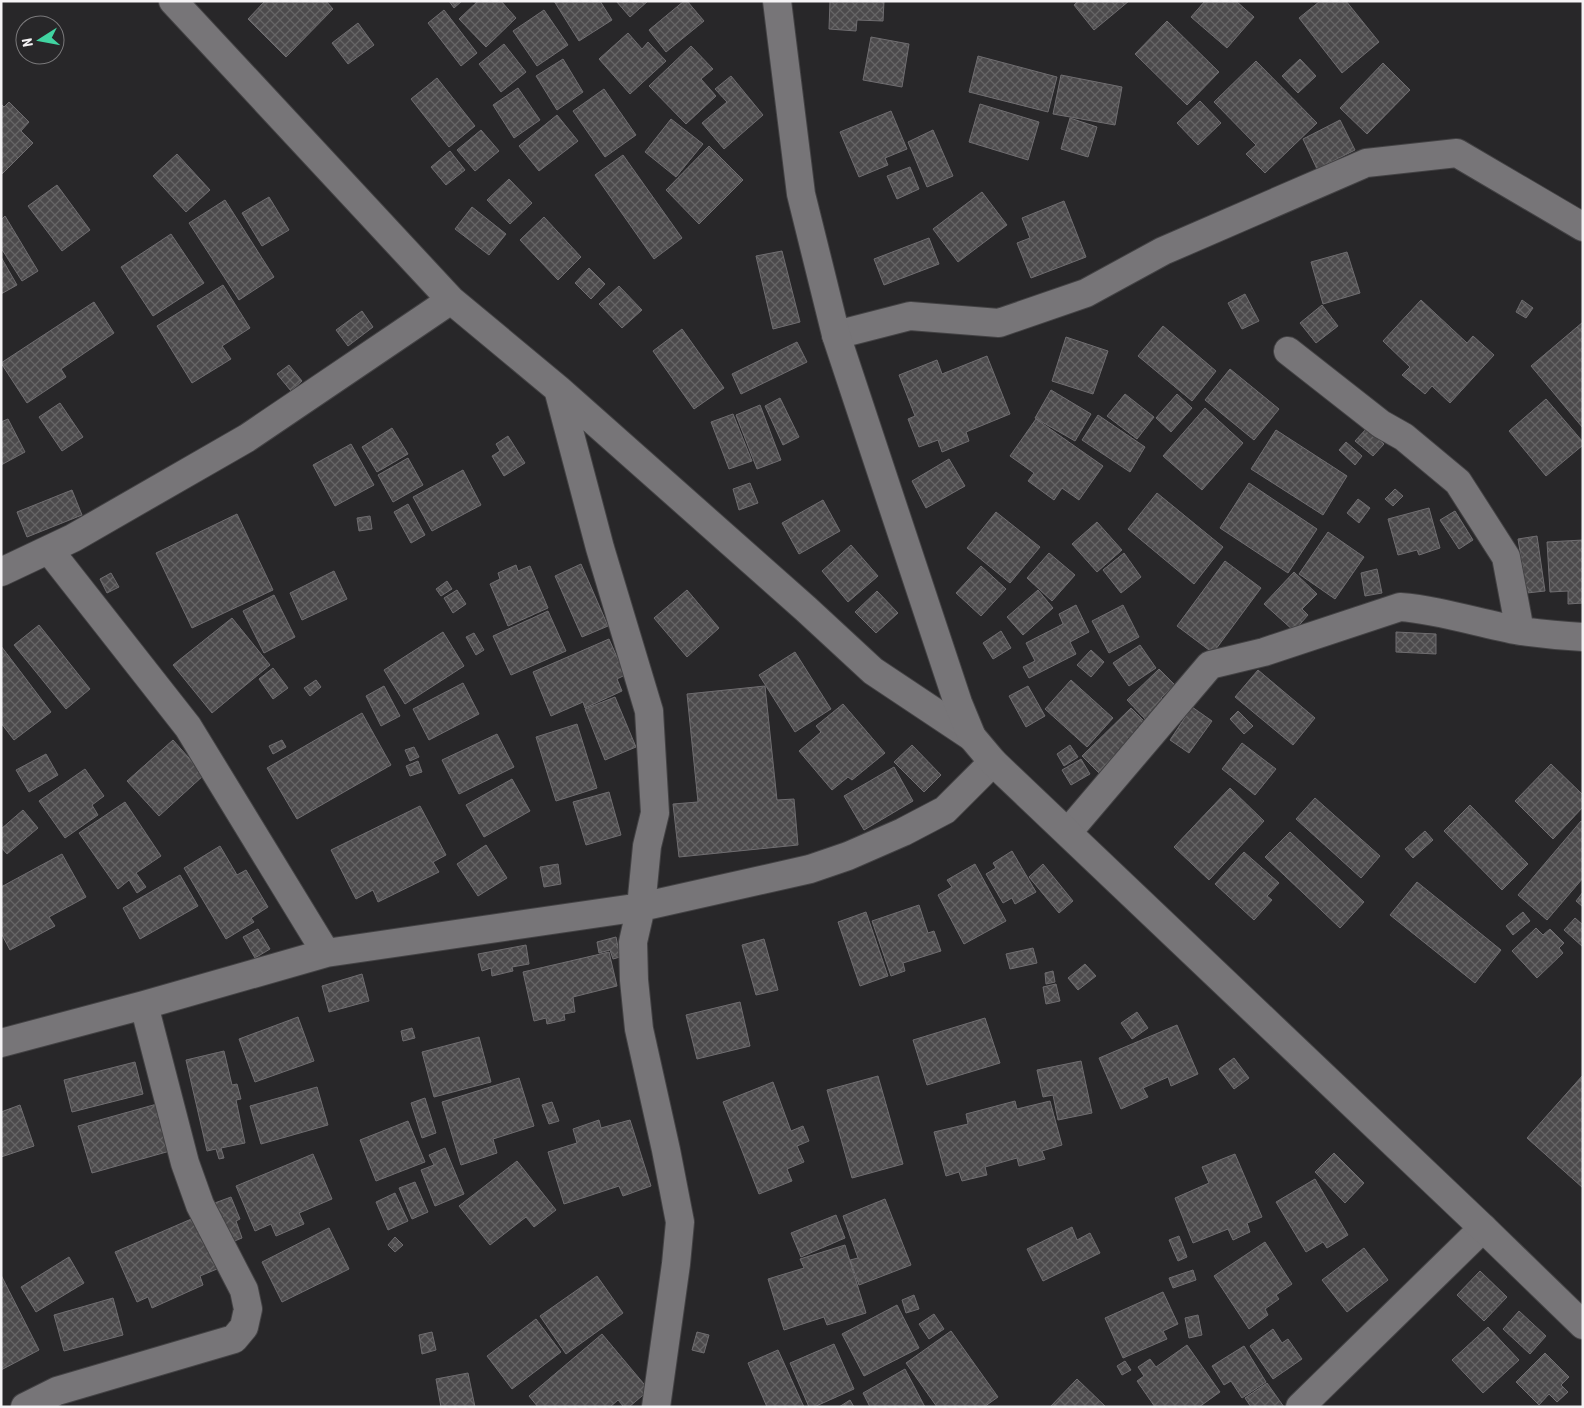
<svg xmlns="http://www.w3.org/2000/svg" width="1584" height="1408" font-family="'Roboto Condensed',sans-serif">
	<defs>
		<pattern id="building-cross-hatch" width="8" height="8" patternUnits="userSpaceOnUse" patternTransform="scale(1.25)"><rect width="8" height="8" fill="#4c4a4c"/><path d="M0 0l8 8M0 8l8-8" fill="none" stroke="#666566"/></pattern>
	</defs>
	<rect width="100%" height="100%" fill="#282729"/>
	<path fill="url(#building-cross-hatch)" stroke="#6f6d70" d="M265 1H326L333 9 286 57 248 19Z
		M449 1H462L454 8Z
		M478 1H501L516 18 486 47 459 19Z
		M554 1H600L612 20 579 41Z
		M616 1H648L630 17Z
		M684 1H687L704 21 666 52 649 30Z
		M830 1H884L883 21 857 20 856 31 829 29Z
		M1078 1H1129L1094 30 1074 5Z
		M1205 1H1236L1254 17 1227 48 1191 17Z
		M1320 1H1346L1379 42 1342 73 1299 18Z
		M444 10 477 53 461 66 428 23Z
		M544 10 568 45 537 66 513 31Z
		M1167 21 1219 72 1187 105 1135 54Z
		M358 23 374 45 348 64 332 43Z
		M628 33 642 49 648 42 666 61 630 94 599 59Z
		M871 37 909 44 902 87 863 80Z
		M504 44 526 72 501 92 479 64Z
		M691 46 713 69 701 79 716 96 686 124 649 86Z
		M978 56 1057 77 1048 112 969 92Z
		M563 59 583 92 557 110 536 76Z
		M1300 59 1316 76 1298 93 1282 76Z
		M1256 61 1317 123 1265 173 1246 154 1256 145 1214 102Z
		M1383 63 1410 90 1367 134 1340 108Z
		M1061 75 1122 87 1115 125 1053 114Z
		M731 76 763 115 724 149 702 123 727 102 715 89Z
		M437 78 475 126 449 147 411 99Z
		M518 88 540 120 514 138 493 105Z
		M604 89 636 135 605 157 573 111Z
		M1200 101 1221 123 1198 145 1177 123Z
		M9 102 29 122 21 131 33 143 1 175V104L4 107Z
		M980 104 1039 122 1028 160 969 142Z
		M891 111 907 149 885 158 888 165 859 177 840 132Z
		M557 115 578 141 539 171 519 146Z
		M1070 118 1097 127 1088 157 1061 149Z
		M671 119 703 144 676 177 645 152Z
		M1340 120 1355 150 1317 169 1303 139Z
		M481 130 499 151 475 171 457 150Z
		M933 130 953 176 927 187 908 142Z
		M709 146 743 180 699 224 666 190Z
		M450 151 465 170 446 185 431 167Z
		M177 154 210 190 186 212 153 176Z
		M623 155 682 238 654 259 595 175Z
		M910 167 919 189 897 199 887 176Z
		M509 179 532 203 510 224 487 200Z
		M57 185 90 230 62 251 28 206Z
		M982 192 1007 225 958 262 933 229Z
		M269 197 289 230 262 246 242 213Z
		M225 200 274 277 239 300 189 223Z
		M1064 201 1086 257 1031 278 1017 243 1030 238 1022 218Z
		M472 207 506 234 489 255 455 229Z
		M5 216 38 271 22 281 1 248V220Z
		M544 217 581 257 558 280 520 240Z
		M171 234 204 283 153 316 121 267Z
		M929 238 939 264 884 285 874 259Z
		M782 251 800 322 773 329 756 256Z
		M1347 252 1360 293 1323 304 1311 262Z
		M1 257 17 285 1 294Z
		M589 268 605 284 591 299 575 283Z
		M223 285 250 328 222 346 231 359 192 383 157 326Z
		M619 286 642 310 622 328 599 304Z
		M1245 294 1259 321 1242 329 1228 303Z
		M1421 300 1467 343 1473 336 1494 355 1450 403 1432 386 1425 394 1402 375 1410 367 1383 341Z
		M1522 300 1533 308 1526 318 1516 312Z
		M94 302 114 333 61 369 66 377 27 403 1 363Z
		M1322 305 1338 326 1316 343 1300 323Z
		M362 311 373 327 348 346 336 330Z
		M1583 322V428L1531 366Z
		M1163 326 1216 371 1192 401 1138 356Z
		M682 329 724 388 694 409 653 351Z
		M1066 337 1108 351 1093 394 1052 381Z
		M797 342 807 362 741 394 732 374Z
		M987 356 1010 414 966 432 969 441 942 452 938 440 919 447 908 419 915 416 899 375 937 360 942 374Z
		M289 365 302 381 291 391 277 374Z
		M1230 369 1279 409 1254 440 1205 400Z
		M1051 390 1091 414 1075 441 1035 418Z
		M1125 394 1154 417 1137 439 1107 416Z
		M1177 394 1192 408 1171 432 1156 418Z
		M780 398 799 437 783 445 765 406Z
		M1546 399 1583 442V445L1546 476 1509 431Z
		M60 403 83 437 62 451 39 417Z
		M760 405 781 460 757 469 736 415Z
		M1205 408 1243 443 1202 490 1163 456Z
		M733 414 752 461 729 469 711 422Z
		M1098 415 1145 447 1130 472 1082 440Z
		M8 419 25 452 1 465V422Z
		M1036 419 1103 466 1079 500 1062 488 1054 500 1028 481 1034 473 1010 456Z
		M392 428 408 454 377 472 362 447Z
		M1367 428 1384 444 1373 456 1355 441Z
		M1276 430 1347 476 1323 515 1251 469Z
		M508 436 525 463 504 476 492 456 500 451 496 444Z
		M1346 442 1362 456 1355 465 1339 450Z
		M351 444 374 485 335 506 313 465Z
		M408 458 423 485 393 502 378 475Z
		M949 459 965 486 926 508 912 481Z
		M463 470 481 505 432 531 413 497Z
		M750 483 758 503 739 510 733 489Z
		M1249 483 1317 529 1288 573 1220 528Z
		M1395 489 1403 496 1393 506 1385 499Z
		M72 490 82 515 27 537 17 512Z
		M1157 493 1223 547 1194 584 1128 529Z
		M1358 499 1370 508 1359 523 1347 513Z
		M823 500 840 531 799 554 782 523Z
		M408 504 425 535 411 543 394 512Z
		M1429 508 1440 548 1419 555 1417 550 1398 555 1388 519Z
		M1455 511 1473 540 1459 549 1440 520Z
		M996 512 1040 547 1010 583 967 548Z
		M237 514 273 590 192 628 156 553Z
		M370 516 372 529 359 531 357 518Z
		M1097 522 1122 550 1097 572 1072 544Z
		M1328 532 1364 557 1335 599 1299 574Z
		M1537 536 1545 591 1527 593 1518 539Z
		M1583 540V603L1568 604V591L1550 592 1547 542Z
		M851 545 878 576 848 602 822 571Z
		M1049 553 1075 575 1052 601 1027 578Z
		M1124 553 1141 577 1121 593 1103 570Z
		M1225 561 1261 588 1213 653 1177 626Z
		M581 564 608 626 582 637 555 576Z
		M516 565 518 571 530 566 548 608 508 626 490 584 500 579 498 573Z
		M981 566 1006 589 981 616 956 593Z
		M1377 569 1382 593 1365 596 1361 573Z
		M334 571 347 599 302 620 290 593Z
		M1294 572 1317 594 1302 609 1308 615 1294 631 1264 604Z
		M111 573 119 587 107 593 100 579Z
		M447 581 452 589 441 596 436 589Z
		M457 590 466 604 453 613 444 598Z
		M687 590 719 628 687 657 654 618Z
		M1038 590 1053 608 1023 635 1007 617Z
		M877 591 898 613 876 633 855 612Z
		M274 595 295 637 264 653 243 611Z
		M1076 605 1089 632 1070 642 1076 654 1029 678 1023 667 1035 661 1026 643 1063 624 1059 614Z
		M1123 605 1139 637 1109 653 1092 621Z
		M548 611 566 651 511 675 493 636Z
		M232 618 270 665 212 713 173 665Z
		M39 625 90 689 66 709 14 645Z
		M1001 631 1011 648 993 659 983 643Z
		M443 632 464 666 405 704 384 670Z
		M1396 632 1436 634V654L1396 652Z
		M474 633 484 650 476 655 466 637Z
		M609 639 625 675 617 679 622 691 585 708 583 702 551 716 533 672Z
		M1140 645 1156 668 1129 686 1113 663Z
		M1 646 51 712 14 740 1 723Z
		M1091 650 1104 662 1091 677 1077 665Z
		M795 652 831 709 795 732 759 675Z
		M273 668 288 688 273 699 259 679Z
		M1159 669 1175 685 1161 698 1166 703 1147 721 1127 700Z
		M1258 670 1315 718 1293 745 1235 697Z
		M316 680 321 687 310 696 304 688Z
		M1071 680 1113 718 1087 747 1045 709Z
		M463 683 479 714 429 740 413 709Z
		M384 686 400 716 381 726 366 696Z
		M765 686 777 800 794 799 798 845 679 857 673 804 698 802 687 694Z
		M1028 686 1045 716 1026 727 1009 696Z
		M615 697 636 747 605 760 585 709Z
		M843 704 885 753 852 780 848 777 832 790 799 751 821 732 816 726Z
		M1192 707 1212 721 1189 753 1170 740Z
		M1131 708 1149 726 1100 774 1082 756Z
		M1238 711 1253 726 1244 734 1230 719Z
		M362 713 391 765 297 819 267 768Z
		M577 724 597 788 556 801 536 737Z
		M497 734 514 767 459 794 442 760Z
		M173 740 204 775 159 816 127 781Z
		M282 740 286 747 273 754 269 746Z
		M1242 743 1276 769 1255 795 1222 769Z
		M912 745 941 775 924 792 894 762Z
		M1070 745 1078 757 1064 766 1057 754Z
		M414 747 419 757 410 761 405 750Z
		M46 754 58 775 29 792 16 770Z
		M1081 759 1090 774 1071 785 1062 770Z
		M418 761 422 772 410 776 406 766Z
		M1551 764 1583 795V807L1553 839 1515 801Z
		M894 767 913 801 864 830 844 796Z
		M85 769 104 796 92 805 98 815 65 838 39 801Z
		M512 779 530 811 484 837 466 805Z
		M1230 788 1264 821 1209 880 1174 847Z
		M609 792 621 835 586 845 573 802Z
		M1315 798 1380 856 1361 878 1296 819Z
		M125 802 161 856 136 873 146 887 137 893 129 880 118 889 79 833Z
		M1470 805 1528 864 1502 890 1444 831Z
		M420 806 446 855 433 862 439 872 378 902 373 890 356 899 331 850Z
		M23 810 38 828 7 854 1 847V829Z
		M1581 821 1583 822V878L1547 920 1518 895Z
		M1425 831 1433 840 1413 858 1405 849Z
		M1290 832 1364 902 1340 928 1265 857Z
		M486 845 507 878 478 896 457 864Z
		M220 846 237 875 246 870 268 907 251 918 254 922 226 939 184 868Z
		M1012 851 1036 892 1015 904 1012 898 1003 903 986 874 996 868 993 863Z
		M1244 852 1279 883 1267 896 1272 900 1254 920 1215 884Z
		M62 854 86 897 49 917 55 926 10 950 1 933V887Z
		M558 864 561 884 544 887 540 867Z
		M975 864 1006 921 964 944 938 895 952 887 947 880Z
		M1043 864 1073 901 1059 913 1029 877Z
		M180 875 198 906 140 939 123 908Z
		M1417 882 1501 950 1475 983 1390 915Z
		M1583 892V907L1576 901Z
		M919 905 928 933 934 931 941 951 903 963 905 971 891 976 872 921Z
		M866 912 888 976 860 986 838 922Z
		M1523 912 1530 921 1513 935 1506 926Z
		M1575 918 1583 925V947L1564 930Z
		M1536 928 1543 935 1550 929 1564 943 1559 948 1563 953 1537 978 1512 951Z
		M258 929 270 949 255 958 243 937Z
		M616 937 620 957 613 959 610 950 599 953 597 942Z
		M764 939 778 990 756 995 742 945Z
		M526 945 529 964 512 967 513 971 492 976 491 968 482 971 478 954Z
		M1033 948 1037 963 1010 969 1006 954Z
		M609 952 617 986 573 997 575 1012 564 1014 565 1020 547 1024 546 1018 534 1021 523 972Z
		M1085 964 1096 976 1078 990 1068 978Z
		M1053 971 1055 982 1046 984 1045 973Z
		M362 974 369 1001 329 1012 322 986Z
		M1056 984 1060 1001 1046 1004 1043 987Z
		M740 1002 750 1046 697 1059 686 1015Z
		M1137 1012 1148 1028 1132 1039 1121 1023Z
		M298 1017 314 1061 255 1082 239 1039Z
		M985 1018 1000 1063 927 1085 913 1040Z
		M1177 1025 1198 1074 1171 1086 1168 1077 1143 1088 1148 1097 1121 1109 1099 1058Z
		M412 1028 415 1038 403 1041 401 1031Z
		M479 1037 491 1082 434 1097 422 1052Z
		M224 1051 232 1085 237 1084 241 1099 236 1100 245 1143 221 1148 224 1158 219 1159 216 1149 207 1151 186 1060Z
		M1234 1058 1249 1078 1234 1089 1219 1069Z
		M1081 1061 1092 1113 1058 1120 1053 1095 1043 1097 1037 1070Z
		M135 1062 143 1094 72 1112 64 1080Z
		M1583 1075V1188L1527 1138Z
		M878 1076 903 1164 852 1178 827 1090Z
		M519 1078 534 1126 493 1139 497 1153 461 1165 442 1102Z
		M773 1082 791 1131 803 1126 809 1141 797 1146 804 1162 787 1169 792 1181 759 1194 723 1102Z
		M317 1087 328 1125 261 1144 250 1106Z
		M425 1098 436 1133 422 1138 411 1103Z
		M1015 1101 1017 1109 1050 1101 1062 1145 1042 1151 1045 1159 1019 1166 1017 1158 985 1167 987 1175 962 1181 959 1172 946 1176 934 1132 968 1124 966 1114Z
		M552 1102 559 1121 549 1124 542 1105Z
		M157 1104 170 1151 92 1173 78 1126Z
		M20 1105 34 1146 1 1157V1112Z
		M599 1120 601 1128 630 1120 651 1186 623 1196 619 1186 564 1204 548 1152 577 1143 573 1129Z
		M408 1121 425 1162 376 1181 360 1140Z
		M445 1148 464 1194 435 1206 421 1170 434 1165 429 1155Z
		M1334 1153 1364 1183 1345 1203 1315 1172Z
		M313 1154 332 1199 299 1213 304 1224 276 1236 271 1224 255 1231 236 1186Z
		M1235 1154 1262 1217 1247 1223 1250 1232 1233 1240 1228 1229 1193 1243 1175 1198 1209 1183 1202 1167Z
		M517 1161 556 1210 534 1227 526 1217 490 1245 459 1206Z
		M1315 1179 1348 1235 1327 1248 1323 1242 1306 1252 1276 1202Z
		M415 1182 428 1212 412 1219 399 1188Z
		M395 1193 408 1221 388 1230 376 1202Z
		M231 1197 240 1219 236 1221 242 1238 227 1244 212 1204Z
		M885 1199 911 1265 859 1285 850 1260 858 1258 843 1216Z
		M836 1215 845 1238 801 1257 791 1233Z
		M196 1217 217 1269 200 1276 203 1285 152 1308 148 1297 137 1302 115 1252Z
		M1072 1227 1077 1240 1090 1233 1100 1253 1043 1281 1027 1249Z
		M329 1228 349 1269 282 1302 262 1262Z
		M1179 1236 1187 1257 1178 1261 1169 1240Z
		M395 1237 403 1245 395 1252 388 1245Z
		M1265 1242 1292 1284 1276 1295 1279 1299 1265 1309 1268 1315 1249 1329 1214 1276Z
		M845 1245 866 1313 827 1325 824 1317 784 1330 768 1279 804 1268 800 1259Z
		M1364 1248 1388 1280 1347 1312 1322 1280Z
		M69 1257 84 1283 36 1312 21 1287Z
		M1193 1270 1196 1280 1173 1288 1169 1278Z
		M1480 1271 1507 1297 1484 1321 1457 1295Z
		M1 1275 39 1350 1 1370Z
		M597 1276 623 1313 566 1354 540 1316Z
		M1163 1292 1178 1324 1163 1331 1167 1339 1123 1358 1105 1318Z
		M914 1295 919 1309 906 1313 902 1300Z
		M113 1298 123 1335 64 1351 54 1315Z
		M897 1305 919 1348 864 1376 842 1334Z
		M1519 1311 1546 1336 1530 1354 1503 1329Z
		M934 1314 944 1329 929 1339 919 1324Z
		M1198 1315 1202 1335 1189 1338 1185 1318Z
		M536 1319 561 1352 512 1389 487 1356Z
		M1488 1327 1519 1360 1483 1393 1452 1360Z
		M1273 1329 1282 1343 1288 1339 1302 1359 1273 1379 1250 1346Z
		M951 1331 998 1397 984 1407H937L906 1363Z
		M432 1332 436 1350 422 1354 419 1335Z
		M697 1332 709 1335 704 1353 692 1350Z
		M602 1334 649 1390 629 1407H624L618 1400 610 1407H538L529 1396Z
		M834 1344 854 1389 814 1407H809L790 1363Z
		M1187 1345 1220 1392 1199 1407H1155L1137 1381 1144 1376 1138 1367 1150 1359 1156 1367Z
		M1244 1346 1266 1382 1242 1398 1231 1381 1224 1385 1212 1366Z
		M778 1350 804 1407H767L748 1363Z
		M1545 1353 1569 1377 1561 1385 1568 1392 1557 1402 1549 1394 1539 1405 1516 1382Z
		M1125 1361 1131 1370 1122 1375 1117 1366Z
		M905 1369 925 1407H870L863 1393Z
		M468 1373 475 1407H441L436 1379Z
		M1077 1379 1106 1407H1050Z
		M1267 1383 1284 1407H1251L1245 1398Z
		M850 1400 854 1407H839Z"/>
	<g fill="none" stroke-linecap="round" stroke-linejoin="round">
		<g stroke="#434244" stroke-width="30">
			<path id="street" d="M173 1 451 300 558 389 806 609 873 671 972 737
				M836 335 910 316 999 323 1086 293 1163 251 1366 163 1457 153 1583 227
				M1288 351 1381 424 1404 437 1458 482 1506 557 1520 631
				M558 389 600 548 649 711 655 813 647 846 641 907 633 942 634 980 639 1029 666 1150 680 1222 676 1264 656 1407
				M49 550 188 727 326 953
				M1 572 73 538 247 438 451 300
				M1068 832 1210 665 1264 652 1400 607C1441 610 1481 624 1521 631 1542 634 1562 636 1583 637
				M1 1043 144 1005 326 953 641 907 810 869 848 856 903 832 945 810 993 762
				M25 1407 57 1391 234 1339 244 1327 248 1309 244 1290 200 1205 185 1163 144 1005
				M1300 1407 1483 1228"/>
		</g>
		<g stroke="#434244" stroke-width="30">
			<path id="secondary" d="M777 1 801 194 836 335 958 703 972 737 993 762 1483 1228 1583 1325"/>
		</g>
		<use href="#street" stroke="#777578" stroke-width="28"/>
		<use href="#secondary" stroke="#777578" stroke-width="28"/>
	</g>
	<rect width="1584" height="1408" fill="none" stroke="#f5f3f5" stroke-width="5"/>
	<g transform="translate(40 40) rotate(259)"><circle r="24" fill="#282729" stroke="#7a797b"/>
	<path d="M0-4L9 19L0 12L-9 19Z" fill="#41d4a1"/>
	<text y="-8" font-size="14" font-weight="bold" text-anchor="middle" fill="#f5f3f5">N</text>
	</g>
</svg>
